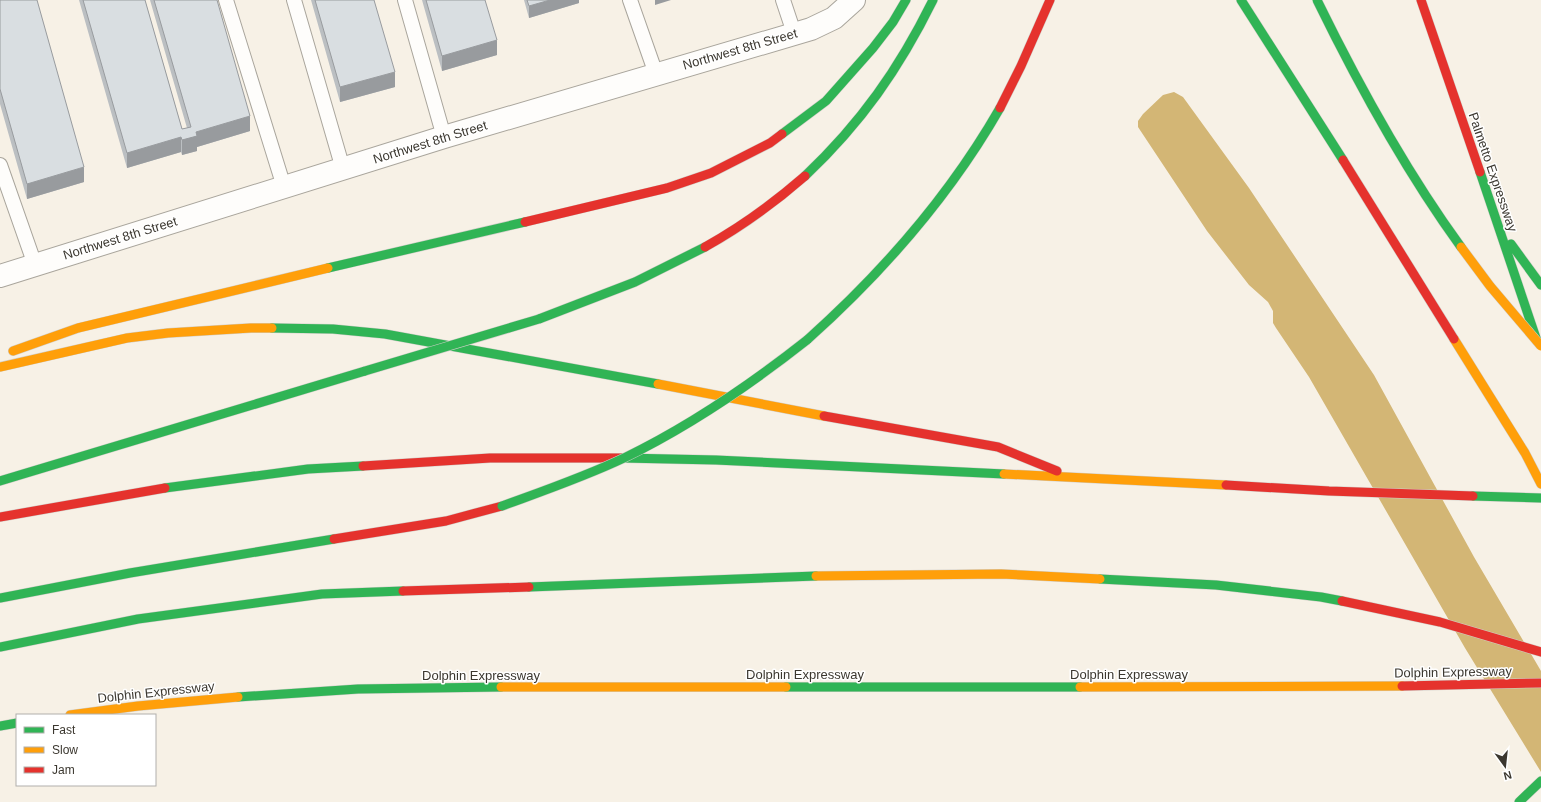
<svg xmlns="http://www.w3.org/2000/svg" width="1541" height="802" font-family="Helvetica,sans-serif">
	<rect width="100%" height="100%" fill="#f7f1e6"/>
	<path fill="#d3b675" d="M1174 92 1183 97 1249 188 1374 375 1474 557 1541 671V772L1465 648 1309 377 1276 328 1273 323V311L1268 302 1249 285 1207 231 1138 127V121L1143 114 1163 95Z"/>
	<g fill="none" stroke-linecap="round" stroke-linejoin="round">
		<g stroke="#a9a59c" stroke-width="16">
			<path id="lane" d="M226 0 284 187
				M294 0 343 169
				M405 0 444 137
				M630 0 656 74
				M783 0 794 33
				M0 165 35 265"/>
		</g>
		<g stroke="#a9a59c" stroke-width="24">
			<path id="street" d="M0 276 444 137 811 29 834 18 854 0"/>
		</g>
		<g stroke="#d1cec9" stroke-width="10">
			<path id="fast" d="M1241 0 1343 160
				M782 134 826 101 873 48 893 22 906 0
				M1480 172 1537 341
				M805 176C861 123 899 69 933 0
				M1511 244 1541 285
				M328 268 525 222
				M539 319 635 282 705 247
				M272 328 333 329 385 334 658 384
				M807 340C883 272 949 197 1000 108
				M623 458 716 460 1004 474
				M0 481 365 371
				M165 488 308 469 363 466
				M1473 496 1541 498
				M1100 579 1216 585 1321 597 1342 601
				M529 587 816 576
				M0 598 130 573 334 539
				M0 647 138 619 322 594 403 591
				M786 687H1080
				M238 697 358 689 501 687
				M0 726 17 723
				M1519 802 1541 781"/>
		</g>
		<g stroke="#d1cec9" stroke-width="10">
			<path id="slow" d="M1454 339 1525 453 1541 484
				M13 351 78 328 328 268
				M0 367 127 338 168 333 251 328H272
				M658 384 824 416
				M1004 474 1226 485
				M816 576 1001 574 1100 579
				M501 687H786
				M1080 687 1402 686
				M70 715 138 706 238 697"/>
		</g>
		<g stroke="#d1cec9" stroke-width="10">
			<path id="jam" d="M1421 0 1480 172
				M1000 108 1021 66 1050 0
				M1343 160 1454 339
				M525 222 667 188 711 173 770 143 782 134
				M705 247C741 227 774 203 805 176
				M824 416 998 447 1057 471
				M363 466 490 458H623
				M1226 485 1329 491 1473 496
				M0 517 165 488
				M334 539 446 521 502 506
				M403 591 529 587
				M1342 601 1440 622 1541 652
				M1402 686 1541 683"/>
		</g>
		<use href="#lane" stroke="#fefdfb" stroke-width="14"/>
		<use href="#street" stroke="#fefdfb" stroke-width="22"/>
		<use href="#fast" stroke="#30b455" stroke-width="9"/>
		<use href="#slow" stroke="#ff9f0a" stroke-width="9"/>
		<use href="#jam" stroke="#e5322d" stroke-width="9"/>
		<g stroke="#d1cec9" stroke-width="10" stroke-linecap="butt">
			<path id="fast-bridge" d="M1317 0C1359 86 1405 170 1461 247
				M365 371 539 319
				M502 506C543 491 584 477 624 458 690 426 750 385 807 340"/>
		</g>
		<g stroke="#d1cec9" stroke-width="10" stroke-linecap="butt">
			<path id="slow-bridge" d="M1461 247 1490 286 1541 346"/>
		</g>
		<use href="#fast-bridge" stroke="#30b455" stroke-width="9"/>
		<use href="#slow-bridge" stroke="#ff9f0a" stroke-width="9"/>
	</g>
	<path fill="#bbbfc2" d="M0 0 84 182 27 199 0 104Z
		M79 0H145L182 129 187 128 150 0H217L250 131 197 147V151L182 155 181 152 127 168Z
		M311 0H374L395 87 340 102Z
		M422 0H485L497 55 442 71Z
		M524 0H579V3L529 18Z"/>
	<path fill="#989b9e" d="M550 0H579V3L529 18V6Z
		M655 0H671L655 5Z
		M497 40V55L442 71V56Z
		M395 72V87L340 102V87Z
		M250 116V131L197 147V151L182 155V140L196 132Z
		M181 137V152L127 168V153Z
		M84 167V182L27 199V184Z"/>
	<path fill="#d9dee1" stroke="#989b9e" d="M0 0H37L84 167 27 184 0 89Z
		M83 0H145L182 129 191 127 154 0H217L250 116 196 132 197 136 182 140 181 137 127 153Z
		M315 0H374L395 72 340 87Z
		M426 0H485L497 40 442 56Z
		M527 0H550L529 6Z"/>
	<g text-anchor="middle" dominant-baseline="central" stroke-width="3" stroke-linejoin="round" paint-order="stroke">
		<g font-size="13" fill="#3b372f" stroke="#fff">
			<text transform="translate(740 49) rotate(-16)">Northwest 8th Street</text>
			<text transform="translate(430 142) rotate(-17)">Northwest 8th Street</text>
			<text transform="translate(1493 172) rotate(71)">Palmetto Expressway</text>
			<text transform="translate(120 238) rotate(-17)">Northwest 8th Street</text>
			<text transform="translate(1453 672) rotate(-1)">Dolphin Expressway</text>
			<text x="805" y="674">Dolphin Expressway</text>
			<text x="1129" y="674">Dolphin Expressway</text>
			<text x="481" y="675">Dolphin Expressway</text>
			<text transform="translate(156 692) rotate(-6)">Dolphin Expressway</text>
		</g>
	</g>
	<rect x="16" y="714" width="140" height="72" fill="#ffffff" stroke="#b1afac"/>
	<rect x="24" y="727" width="20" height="6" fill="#30b455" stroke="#b1afac"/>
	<text x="52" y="734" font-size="12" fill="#3b372f">Fast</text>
	<rect x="24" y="747" width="20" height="6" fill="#ff9f0a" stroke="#b1afac"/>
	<text x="52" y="754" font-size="12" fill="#3b372f">Slow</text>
	<rect x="24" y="767" width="20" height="6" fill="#e5322d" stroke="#b1afac"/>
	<text x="52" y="774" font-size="12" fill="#3b372f">Jam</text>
	<g transform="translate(1505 766) rotate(165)" stroke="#ffffff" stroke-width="3" paint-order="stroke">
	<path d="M0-3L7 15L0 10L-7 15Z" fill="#3b372f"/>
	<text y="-6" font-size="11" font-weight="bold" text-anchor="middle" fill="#3b372f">N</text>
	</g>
</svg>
